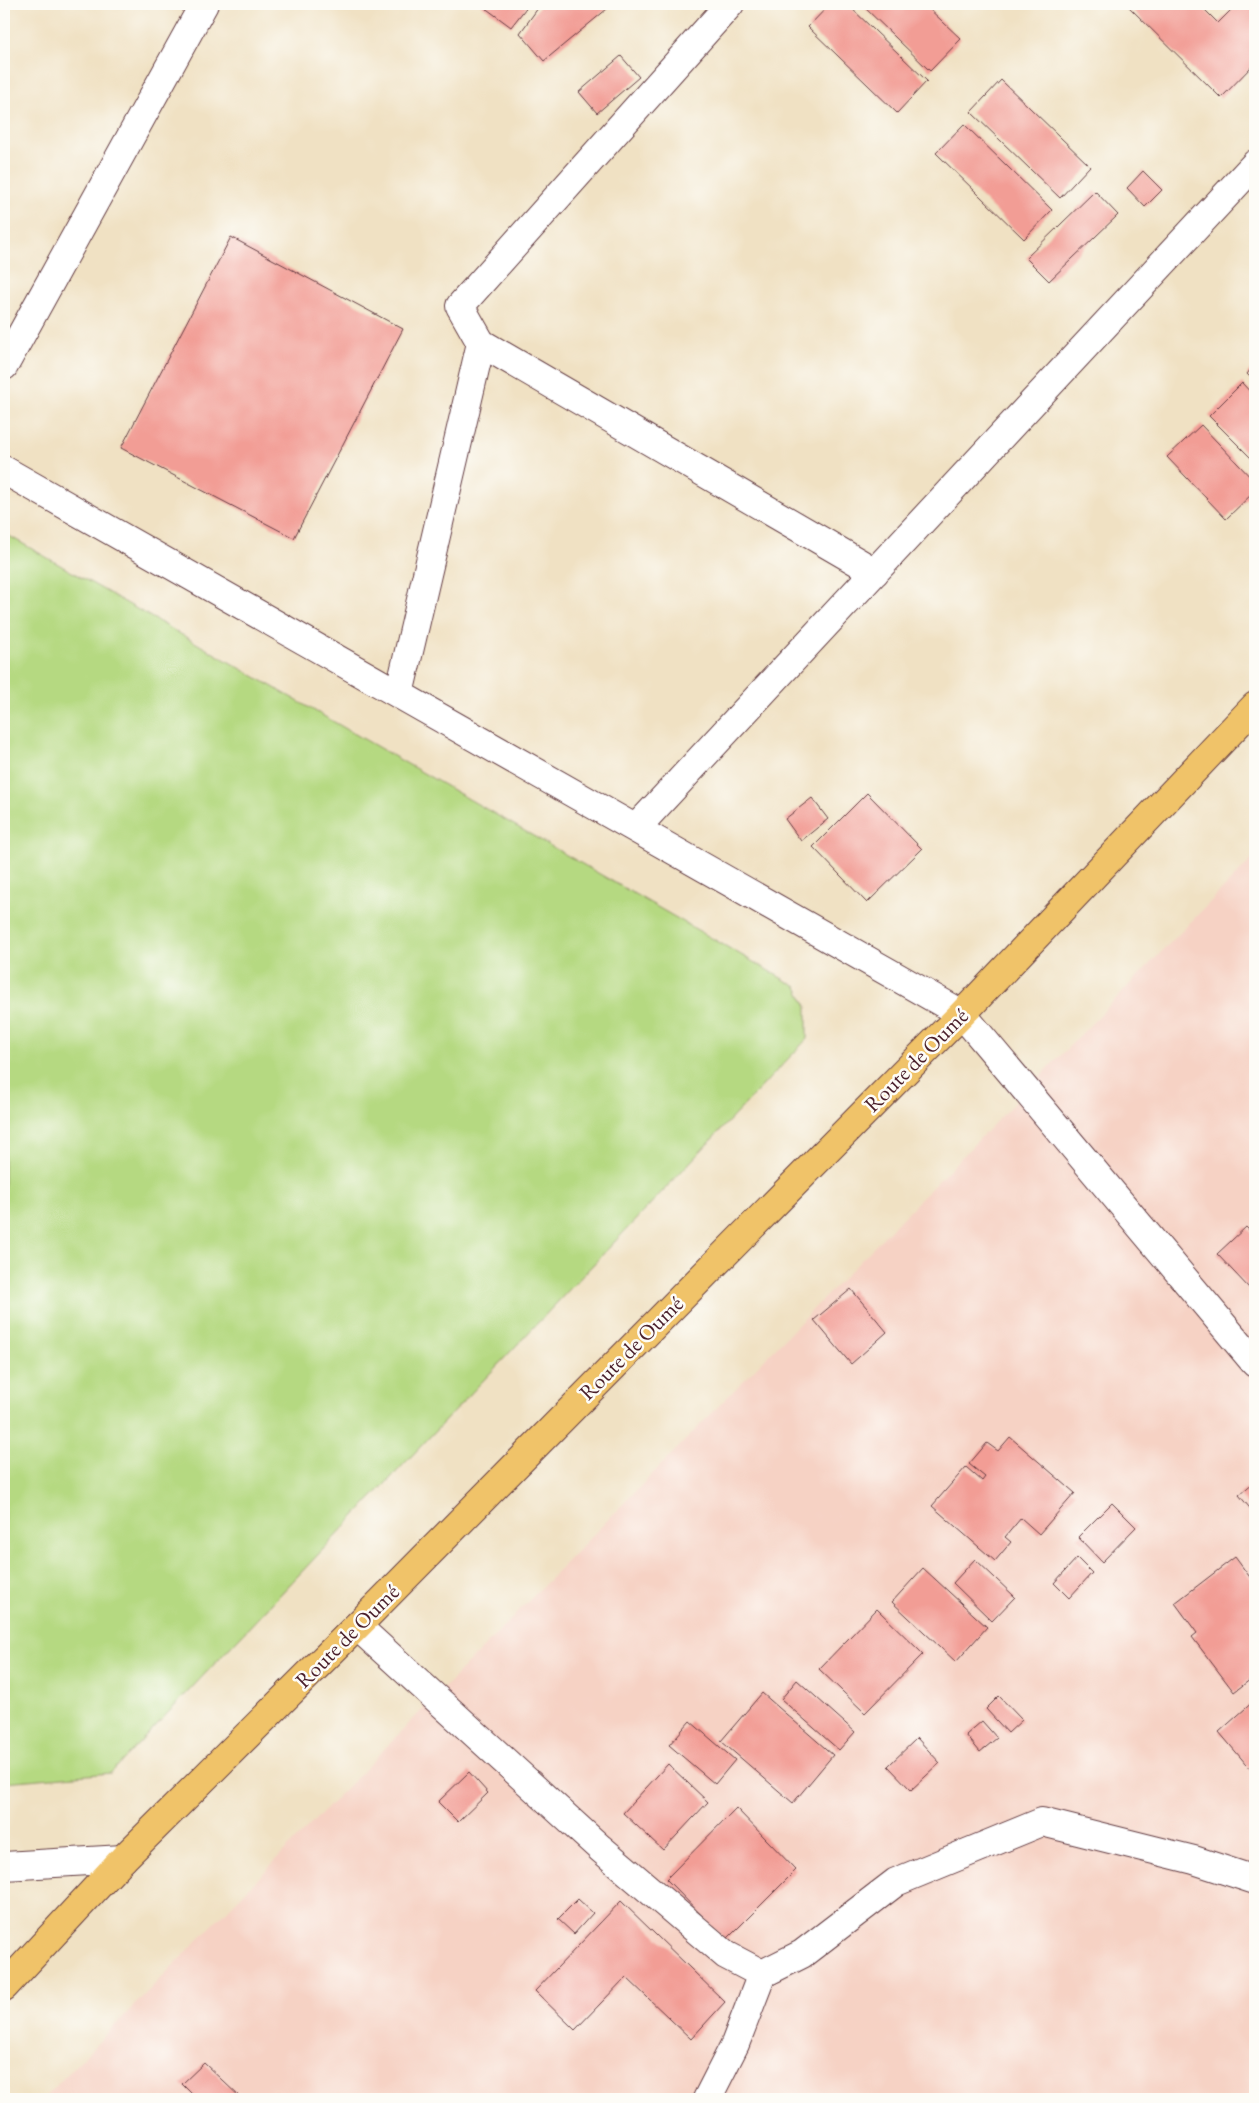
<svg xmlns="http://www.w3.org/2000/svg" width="1259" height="2103" font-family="'EB Garamond',serif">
	<rect width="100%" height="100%" fill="#fdfcf7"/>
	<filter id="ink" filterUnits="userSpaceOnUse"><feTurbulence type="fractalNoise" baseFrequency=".02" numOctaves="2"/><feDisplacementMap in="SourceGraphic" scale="10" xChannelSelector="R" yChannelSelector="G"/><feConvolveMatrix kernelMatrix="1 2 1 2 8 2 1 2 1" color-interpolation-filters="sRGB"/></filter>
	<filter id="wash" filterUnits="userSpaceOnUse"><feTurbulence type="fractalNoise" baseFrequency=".0096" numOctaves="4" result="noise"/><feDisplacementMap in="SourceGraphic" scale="20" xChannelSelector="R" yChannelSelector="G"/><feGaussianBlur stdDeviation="1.12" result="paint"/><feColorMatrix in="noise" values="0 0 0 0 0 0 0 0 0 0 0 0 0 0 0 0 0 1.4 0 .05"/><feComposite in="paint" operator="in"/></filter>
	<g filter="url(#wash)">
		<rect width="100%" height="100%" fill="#f0e1c3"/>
		<path fill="#f6d2c4" d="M1255 856V2099H43Z"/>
		<path fill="#b5d981" stroke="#807c56" d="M4 533 797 987 807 1007V1039L111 1773 4 1782Z"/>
		<g id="blocks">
			<path fill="#f29d95" d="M480 4H529L511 27Z
				M541 4H613L544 61 520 33Z
				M830 4H847L927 81 897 113 808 27Z
				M861 4H924L961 39 930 71Z
				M1126 4H1199L1218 23 1237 4H1255V63L1221 98Z
				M621 56 639 77 597 113 579 92Z
				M1001 80 1090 166 1060 198 971 112Z
				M964 124 1052 210 1024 239 936 153Z
				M1143 171 1162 190 1145 207 1127 188Z
				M1095 191 1118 215 1049 281 1026 258Z
				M231 237 403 329 294 538 121 448Z
				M1255 364V382L1247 374Z
				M1242 383 1255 397V462L1209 416Z
				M1201 425 1255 482V491L1226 519 1167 457Z
				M867 793 922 849 867 903 813 847Z
				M812 798 828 819 801 841 785 819Z
				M1246 1227 1255 1236V1285L1250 1289 1217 1254Z
				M851 1289 887 1332 851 1364 814 1320Z
				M1010 1437 1075 1493 1039 1534 1021 1518 1005 1537 1011 1542 995 1561 932 1506 966 1467 982 1481 985 1477 969 1464 987 1443 998 1451Z
				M1255 1481V1512L1254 1513 1239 1495Z
				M1112 1503 1136 1527 1102 1562 1078 1537Z
				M1235 1557 1255 1584V1676L1234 1692 1192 1637 1197 1633 1175 1603Z
				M1077 1558 1092 1573 1069 1598 1054 1583Z
				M975 1559 1015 1597 992 1621 953 1583Z
				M923 1568 987 1627 956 1662 892 1602Z
				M877 1609 923 1654 865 1713 819 1669Z
				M797 1680 855 1732 839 1750 781 1699Z
				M762 1693 833 1755 793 1803 721 1741Z
				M999 1696 1022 1720 1008 1733 986 1709Z
				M1255 1700V1768L1252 1771 1219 1732Z
				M690 1721 735 1760 715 1784 669 1745Z
				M982 1721 997 1738 980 1752 966 1735Z
				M917 1738 940 1763 911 1790 888 1766Z
				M668 1764 708 1802 663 1850 623 1813Z
				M469 1772 488 1793 458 1822 438 1802Z
				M736 1808 796 1870 726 1940 666 1879Z
				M578 1899 593 1913 574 1934 558 1919Z
				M621 1901 725 2002 691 2039 626 1977 575 2030 535 1991Z
				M204 2063 242 2099H197L182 2084Z"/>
		</g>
	</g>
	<g filter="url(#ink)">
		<use href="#blocks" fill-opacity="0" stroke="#633c42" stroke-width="1"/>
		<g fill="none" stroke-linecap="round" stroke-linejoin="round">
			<g stroke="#633c42" stroke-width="30">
				<path id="minor" d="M730 4 460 306 481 343 875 572
					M4 366 204 4
					M4 470 962 1014 1255 1363
					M399 694 481 343
					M636 828 1255 164
					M357 1626 600 1848 726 1955 762 1974 802 1954 896 1882 1042 1822 1194 1860 1255 1880
					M4 1866 123 1859
					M707 2099 735 2044 762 1974"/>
			</g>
			<g stroke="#633c42" stroke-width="30">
				<path id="major" d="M4 1987 123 1859 357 1626 962 1014 1255 706"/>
			</g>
			<use href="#minor" stroke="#fff" stroke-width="28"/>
			<use href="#major" stroke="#f0c369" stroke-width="28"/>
		</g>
	</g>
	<g text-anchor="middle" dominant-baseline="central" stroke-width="5" stroke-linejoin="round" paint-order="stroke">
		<g font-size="22" fill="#4a1f2b" stroke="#fdfcf7">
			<text transform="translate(916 1060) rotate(-45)">Route de Oumé</text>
			<text transform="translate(631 1348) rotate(-45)">Route de Oumé</text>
			<text transform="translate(347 1636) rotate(-45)">Route de Oumé</text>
		</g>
	</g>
	<rect width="1259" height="2103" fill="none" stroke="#fdfcf7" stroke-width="20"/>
</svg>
